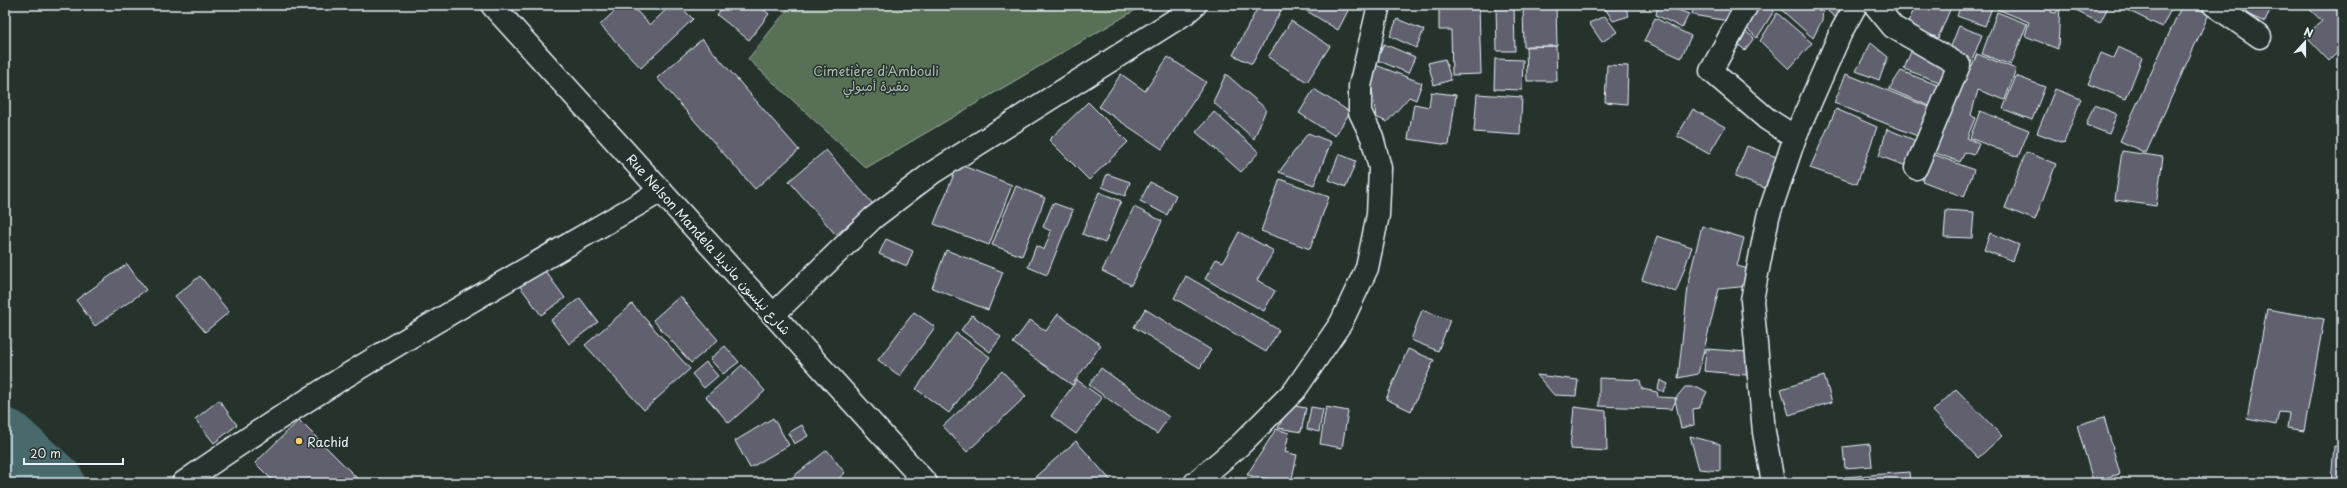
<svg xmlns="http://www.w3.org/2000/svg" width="2347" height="488" font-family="'Playpen Sans','Playpen Sans Arabic',sans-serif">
	<rect width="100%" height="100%" fill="#26332d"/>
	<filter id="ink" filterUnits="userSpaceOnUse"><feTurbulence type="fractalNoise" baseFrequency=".025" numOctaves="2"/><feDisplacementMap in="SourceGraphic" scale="8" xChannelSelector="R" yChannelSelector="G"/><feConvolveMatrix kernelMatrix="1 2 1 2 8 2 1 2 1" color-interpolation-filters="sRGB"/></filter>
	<g filter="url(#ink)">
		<path fill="#587054" stroke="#a0b0a6" d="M791 5H1144L866 168 748 59Z"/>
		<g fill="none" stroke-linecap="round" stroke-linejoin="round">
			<path stroke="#486b6d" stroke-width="59" d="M5 438 55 483"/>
		</g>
		<path fill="#60616e" stroke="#e8f1f8" d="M621 5H631L650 25 671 5H679L693 19 641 68 600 25Z
			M724 5H758L769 14 749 40 717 15Z
			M1259 5H1284L1252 64 1233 55Z
			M1297 5H1351L1338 30Z
			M1514 5 1515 51H1497L1496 6Z
			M1556 5 1557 46 1524 47 1523 6Z
			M1603 5H1624L1629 16 1613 21Z
			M1658 5H1664L1689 14 1682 28 1656 15Z
			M1694 5H1737L1735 22 1692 15Z
			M1750 5H1770L1775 9 1757 38 1741 23Z
			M1776 5H1818L1823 9 1822 20 1813 38Z
			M1821 5H1850L1838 20Z
			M1916 5H1952L1938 38 1907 25Z
			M1961 5H1993L1985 26 1957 16Z
			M1998 5H2052L2051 12 2056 13 2060 5 2058 49 2025 36 2029 22 1997 9Z
			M2081 5H2109L2100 23 2078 12Z
			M2127 5H2173L2162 27 2125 9Z
			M2182 5H2189L2209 14 2146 153 2120 141Z
			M2242 5H2272L2265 22 2239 11Z
			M2305 5H2342V48L2329 61 2305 36 2322 21Z
			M1479 7 1481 74 1452 75 1451 30H1439V8Z
			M1997 12 2027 24 2011 65 1982 54Z
			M1777 13 1812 43 1789 69 1760 41Z
			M1605 16 1617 32 1602 42 1589 23Z
			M1655 18 1691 36 1681 58 1644 41Z
			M1397 19 1424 30 1416 48 1390 36Z
			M1291 21 1330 46 1307 82 1268 57Z
			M1959 26 1982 35 1971 63 1948 54Z
			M1740 27 1754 38 1745 50 1732 40Z
			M702 39 799 150 755 189 657 78Z
			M1871 43 1888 57 1879 80 1856 71Z
			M1384 44 1415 57 1408 73 1377 60Z
			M1526 46H1556L1557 81H1527Z
			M2118 47 2142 58 2126 99 2088 84 2101 53 2113 58Z
			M1912 49 1950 63 1942 83 1904 69Z
			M1977 54 2016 69 2005 100 1978 90 1971 115 1975 118 1967 138 1979 144 1974 155 1965 152 1960 162 1928 150 1963 62 1972 66Z
			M1168 57 1206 82 1162 149 1099 107 1121 74 1145 91Z
			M1445 59 1451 80 1434 85 1428 63Z
			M1495 59 1523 60 1522 90 1494 89Z
			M1373 64 1422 83 1416 100 1409 97 1387 122 1376 117 1371 83Z
			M1607 65 1628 66 1627 104 1605 102Z
			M1901 71 1945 88 1934 108 1889 89Z
			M1226 74 1266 109 1254 139 1213 102Z
			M1846 74 1931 108 1920 137 1834 103Z
			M2016 76 2045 87 2032 120 2003 109Z
			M1314 89 1350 112 1335 136 1299 113Z
			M2055 89 2081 99 2064 143 2037 133Z
			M1431 92 1456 95 1449 145 1408 139 1414 104 1429 107Z
			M1477 94 1522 97 1520 135 1474 132Z
			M1088 102 1128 142 1089 180 1049 140Z
			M2094 105 2117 114 2109 134 2086 125Z
			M1693 109 1725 127 1709 154 1677 136Z
			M1836 109 1877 127 1857 184 1810 168Z
			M1980 111 2029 130 2018 157 1970 138Z
			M1214 112 1259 152 1241 172 1196 132Z
			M1887 129 1919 142 1909 167 1879 156Z
			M1308 133 1331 142 1314 185 1279 172Z
			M1747 146 1777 157 1765 188 1735 177Z
			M826 150 873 204 836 235 789 181Z
			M2122 151 2163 157 2156 206 2115 200Z
			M2026 152 2056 164 2035 220 2005 208Z
			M1339 154 1356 161 1346 187 1329 180Z
			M1933 154 1974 170 1964 197 1922 181Z
			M958 164 1012 185 989 245 934 224Z
			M1107 174 1130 182 1125 196 1102 187Z
			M1280 179 1329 197 1310 249 1261 231Z
			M1150 182 1176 195 1167 215 1140 201Z
			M1016 186 1045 198 1022 256 992 245Z
			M1099 192 1121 201 1105 243 1082 234Z
			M1053 203 1073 210 1047 275 1028 267 1036 246 1044 250 1051 231 1043 227Z
			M1134 207 1162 221 1131 285 1102 271Z
			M1946 210 1974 212 1972 238 1944 237Z
			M1702 226 1744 238 1737 266 1752 270 1749 286 1719 289 1698 374 1678 378 1689 278Z
			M1239 232 1274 251 1257 280 1275 291 1264 311 1205 279 1216 259 1223 262Z
			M1990 233 2019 245 2013 261 1984 250Z
			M1657 236 1692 247 1676 292 1642 280Z
			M886 239 913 251 907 266 879 254Z
			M946 250 1003 272 988 310 932 288Z
			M127 264 146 290 95 326 76 300Z
			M543 268 565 298 541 315 519 285Z
			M200 276 229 312 205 332 175 296Z
			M1186 276 1279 330 1266 352 1174 298Z
			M680 296 718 340 691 363 653 320Z
			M580 298 598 322 569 344 551 320Z
			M632 304 690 369 644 410 585 345Z
			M1145 309 1211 350 1200 368 1134 327Z
			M2267 309 2324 319 2304 431 2287 428 2289 413 2279 412 2276 425 2247 419Z
			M1422 310 1450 320 1438 351 1411 340Z
			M914 312 935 327 900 376 878 360Z
			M1058 314 1101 345 1072 385 1013 343 1030 320 1046 331Z
			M972 315 1001 337 990 352 961 330Z
			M956 333 990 357 949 413 916 389Z
			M725 346 739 362 723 374 710 359Z
			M1408 349 1434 360 1411 411 1386 399Z
			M1706 349 1748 352 1746 375 1704 371Z
			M706 362 718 376 704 388 692 374Z
			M742 365 765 391 729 423 706 397Z
			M1101 368 1169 417 1157 434 1089 385Z
			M1002 371 1026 396 967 452 943 426Z
			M1537 375 1578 380 1576 396 1554 395Z
			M1824 376 1832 402 1789 415 1781 389Z
			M1599 378 1640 380 1642 389 1657 392 1658 397 1677 398 1672 409 1599 406Z
			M1077 380 1102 398 1076 434 1051 416Z
			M1660 380 1668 384 1664 392 1658 389Z
			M1685 387H1698L1707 392 1699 408 1693 409 1694 425 1681 428 1675 399Z
			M1956 389 2002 436 1978 458 1933 411Z
			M219 400 237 425 214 443 195 419Z
			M1290 405 1306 408 1301 432 1278 428Z
			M1311 407 1323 409 1319 432 1307 429Z
			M1326 407 1348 411 1342 448 1320 444Z
			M1574 407 1606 411 1607 451 1570 449Z
			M2104 417 2120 474 2093 481 2077 425Z
			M773 418 789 445 750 468 735 441Z
			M299 420 362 483H275L255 463Z
			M802 425 808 436 794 444 788 433Z
			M1276 429 1289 433 1285 452 1297 455 1291 483 1247 475Z
			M1690 436 1720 444V471L1699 469Z
			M1076 441 1113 483H1040L1035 477Z
			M1870 444 1872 466 1845 468 1843 447Z
			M2334 446 2342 447V483H2331Z
			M827 450 845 473 833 483H785Z
			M1909 472 1910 483H1844V477Z"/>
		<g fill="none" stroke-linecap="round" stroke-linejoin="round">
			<g stroke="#e8f1f8" stroke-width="25">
				<path id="minor" d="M1747 5 1711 71 1767 119 1795 137
					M1875 5 1893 27 1959 65 1916 168
					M2214 5 2260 37
					M774 314 873 218 932 173 1186 13 1195 5
					M183 483C336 375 500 285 661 191
					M1195 483 1240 445 1295 390 1341 323 1367 268 1378 215 1380 168 1372 137 1360 112V86L1379 5
					M1773 483 1764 432 1752 300 1768 217 1795 137 1841 32 1856 5"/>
			</g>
			<g stroke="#e8f1f8" stroke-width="25">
				<path id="primary" d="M492 5 926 483"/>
			</g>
			<use href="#minor" stroke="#26332d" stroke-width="22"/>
			<use href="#primary" stroke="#26332d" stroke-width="22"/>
		</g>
	</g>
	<circle fill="#ffd166" stroke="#26332d" stroke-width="1.5" cx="299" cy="441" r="4"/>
	<g text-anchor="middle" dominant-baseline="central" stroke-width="3" stroke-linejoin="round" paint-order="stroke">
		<g font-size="13" fill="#aebdb6" stroke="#26332d">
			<text x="876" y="70">Cimetière d'Ambouli<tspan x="876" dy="15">مقبرة أمبولي</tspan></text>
		</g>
		<g font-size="13" fill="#e8f1f8" stroke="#26332d">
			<text transform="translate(709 244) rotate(48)">Rue Nelson Mandela شارع نيلسون مانديلا</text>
		</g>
		<g font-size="13" fill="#e8f1f8" stroke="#26332d" text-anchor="start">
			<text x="307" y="441">Rachid</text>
		</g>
	</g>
	<rect width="2347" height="488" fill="none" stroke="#26332d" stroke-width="20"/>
	<rect x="10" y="10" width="2327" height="468" fill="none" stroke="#e8f1f8" stroke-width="1.5" filter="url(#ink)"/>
	<g transform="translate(2305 42) rotate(21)" stroke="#26332d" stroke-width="3" paint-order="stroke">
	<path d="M0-3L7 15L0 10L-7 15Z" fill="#e8f1f8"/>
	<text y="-6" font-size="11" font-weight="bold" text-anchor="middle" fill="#e8f1f8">N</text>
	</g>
	<path d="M24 458v6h99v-6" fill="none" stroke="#e8f1f8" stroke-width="2"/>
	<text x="30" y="458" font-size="12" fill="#e8f1f8" stroke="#26332d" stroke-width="3" paint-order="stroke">20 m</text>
</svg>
